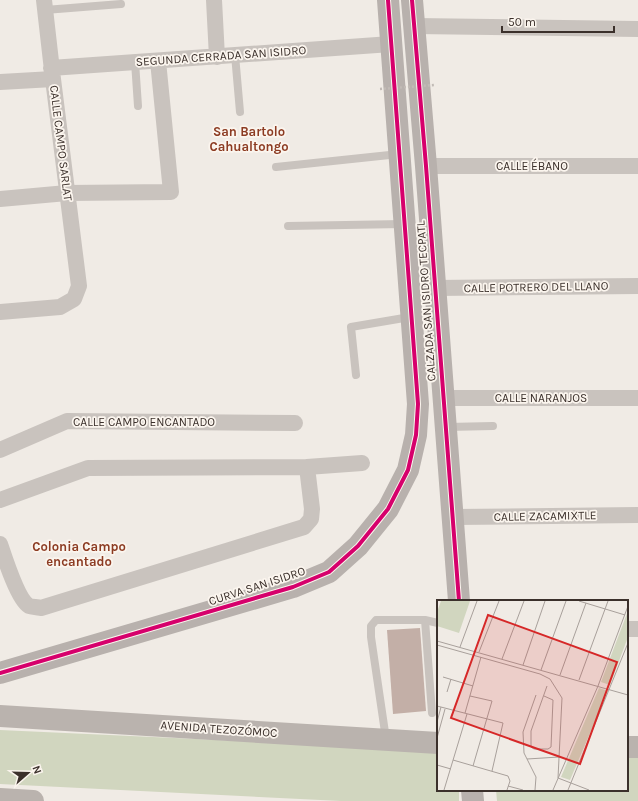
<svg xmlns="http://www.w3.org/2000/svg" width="638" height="801" font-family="Karla,sans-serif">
	<rect width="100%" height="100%" fill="#f0ebe5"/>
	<path fill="#d1d6bf" d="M0 730 438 750V790H459V801H341L0 784Z
		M627 757H638V801H497L496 790H627Z"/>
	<path fill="#c3afa7" d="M420 628 426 711 393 714 387 630Z"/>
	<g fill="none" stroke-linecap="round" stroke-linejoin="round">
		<path stroke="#c9c3be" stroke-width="8" d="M45 10 121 4
			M235 55 240 112
			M135 62 138 106
			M276 167 399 154
			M288 226 403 224
			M356 375 351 327 404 318 411 316
			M447 427 493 426
			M425 620 432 713
			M386 739 371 637V626L376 620H425L438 623"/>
		<path stroke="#c9c3be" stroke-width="16" d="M214 0 217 57
			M415 26 638 29
			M51 68 391 44
			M0 82 53 79
			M426 166H638
			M0 199 67 193 171 192 158 61
			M435 288 638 286
			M0 312 60 307 74 299 79 286 53 79 44 0
			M444 398H638
			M0 450 67 421 295 423
			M0 500 88 468 307 467 362 463
			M453 517 638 515
			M0 544C4 556 18 600 29 606 32 607 37 607 41 608L304 527 311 519 312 509 307 467
			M627 629H638"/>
		<path stroke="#bab3ae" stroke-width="22" d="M0 716 438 743
			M627 747H638
			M0 799 33 801"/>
		<path stroke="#b8b1ad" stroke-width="22" d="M412 0 426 166 459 601
			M0 673 293 587 329 572 358 546 388 509 408 470 416 435 418 404 388 0
			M472 790 473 801"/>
		<path stroke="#c2bbb6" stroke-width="2.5" stroke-dasharray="2 2" stroke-linecap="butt" d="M380 89 434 85"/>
		<g stroke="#fbf5ee" stroke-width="6">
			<path id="cycleway" d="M412 0 426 166 459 601
				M0 673 293 587 329 572 358 546 388 509 408 470 416 435 418 404 388 0"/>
		</g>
		<use href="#cycleway" stroke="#d6006c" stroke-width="4"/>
	</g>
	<g text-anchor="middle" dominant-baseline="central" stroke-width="3.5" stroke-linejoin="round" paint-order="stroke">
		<g font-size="12" fill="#3b302b" stroke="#fbf5ee">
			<text transform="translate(221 56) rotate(-4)">SEGUNDA CERRADA SAN ISIDRO</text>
			<text transform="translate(61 143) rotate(83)">CALLE CAMPO SARLAT</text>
			<text x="532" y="166">CALLE ÉBANO</text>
			<text transform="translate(536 287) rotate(-1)">CALLE POTRERO DEL LLANO</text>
			<text transform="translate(426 301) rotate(-94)">CALZADA SAN ISIDRO TECPATL</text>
			<text x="541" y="398">CALLE NARANJOS</text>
			<text x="144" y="422">CALLE CAMPO ENCANTADO</text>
			<text transform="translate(545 516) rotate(-1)">CALLE ZACAMIXTLE</text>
			<text transform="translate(257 586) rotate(-18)">CURVA SAN ISIDRO</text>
			<text transform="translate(219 729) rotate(4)">AVENIDA TEZOZÓMOC</text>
		</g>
		<g font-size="13" font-weight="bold" fill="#8c3b22" stroke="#fbf5ee">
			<text x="249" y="131">San Bartolo<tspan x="249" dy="15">Cahualtongo</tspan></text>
			<text x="79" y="546">Colonia Campo<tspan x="79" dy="15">encantado</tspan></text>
		</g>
	</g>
	<g transform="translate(437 600)">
		<rect width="191" height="191" fill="#f0ebe5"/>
		<path d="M4 1H33L22 33 0 26V12ZM191 11V37L173 85 164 82ZM162 88 171 91 133 180 124 177Z" fill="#d1d6bf"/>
		<path fill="none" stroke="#a8a09b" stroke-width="1" d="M142 1 188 15M0 41 191 95M0 45 103 74 113 79 125 98 121 178 152 190M23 47 40 1M42 52 62 1M65 59 87 1M86 65 108 1M104 70 129 1M123 75 149 3M6 77 36 86M142 80 171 1M10 92 14 79M33 96 55 101 36 166M107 96 116 100 114 147 111 149H97L94 147V131L110 86M0 106 66 123 55 171M28 113 44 57M0 122 4 107M0 138 8 109M90 159 122 157M16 160 71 176 73 181 70 190M0 165 14 169M71 186 86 190M7 190 30 114M98 190 99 177 87 153 86 132 99 95M116 190 161 86 191 6M131 190 191 43"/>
		<path fill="#d62828" fill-opacity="0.15" stroke="#d62828" stroke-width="2" d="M51 15 180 62 143 164 14 118Z"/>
		<rect width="191" height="191" fill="none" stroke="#3b302b" stroke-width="2"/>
	</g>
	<g transform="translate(28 773) rotate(70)" stroke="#fbf5ee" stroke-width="3" paint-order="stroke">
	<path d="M0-3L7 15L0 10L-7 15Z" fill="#3b302b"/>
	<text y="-6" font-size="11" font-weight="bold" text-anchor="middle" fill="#3b302b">N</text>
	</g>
	<path d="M502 26v6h112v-6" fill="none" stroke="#3b302b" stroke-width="2"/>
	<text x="508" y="26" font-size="12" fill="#3b302b" stroke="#fbf5ee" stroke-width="3" paint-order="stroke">50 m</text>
</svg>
